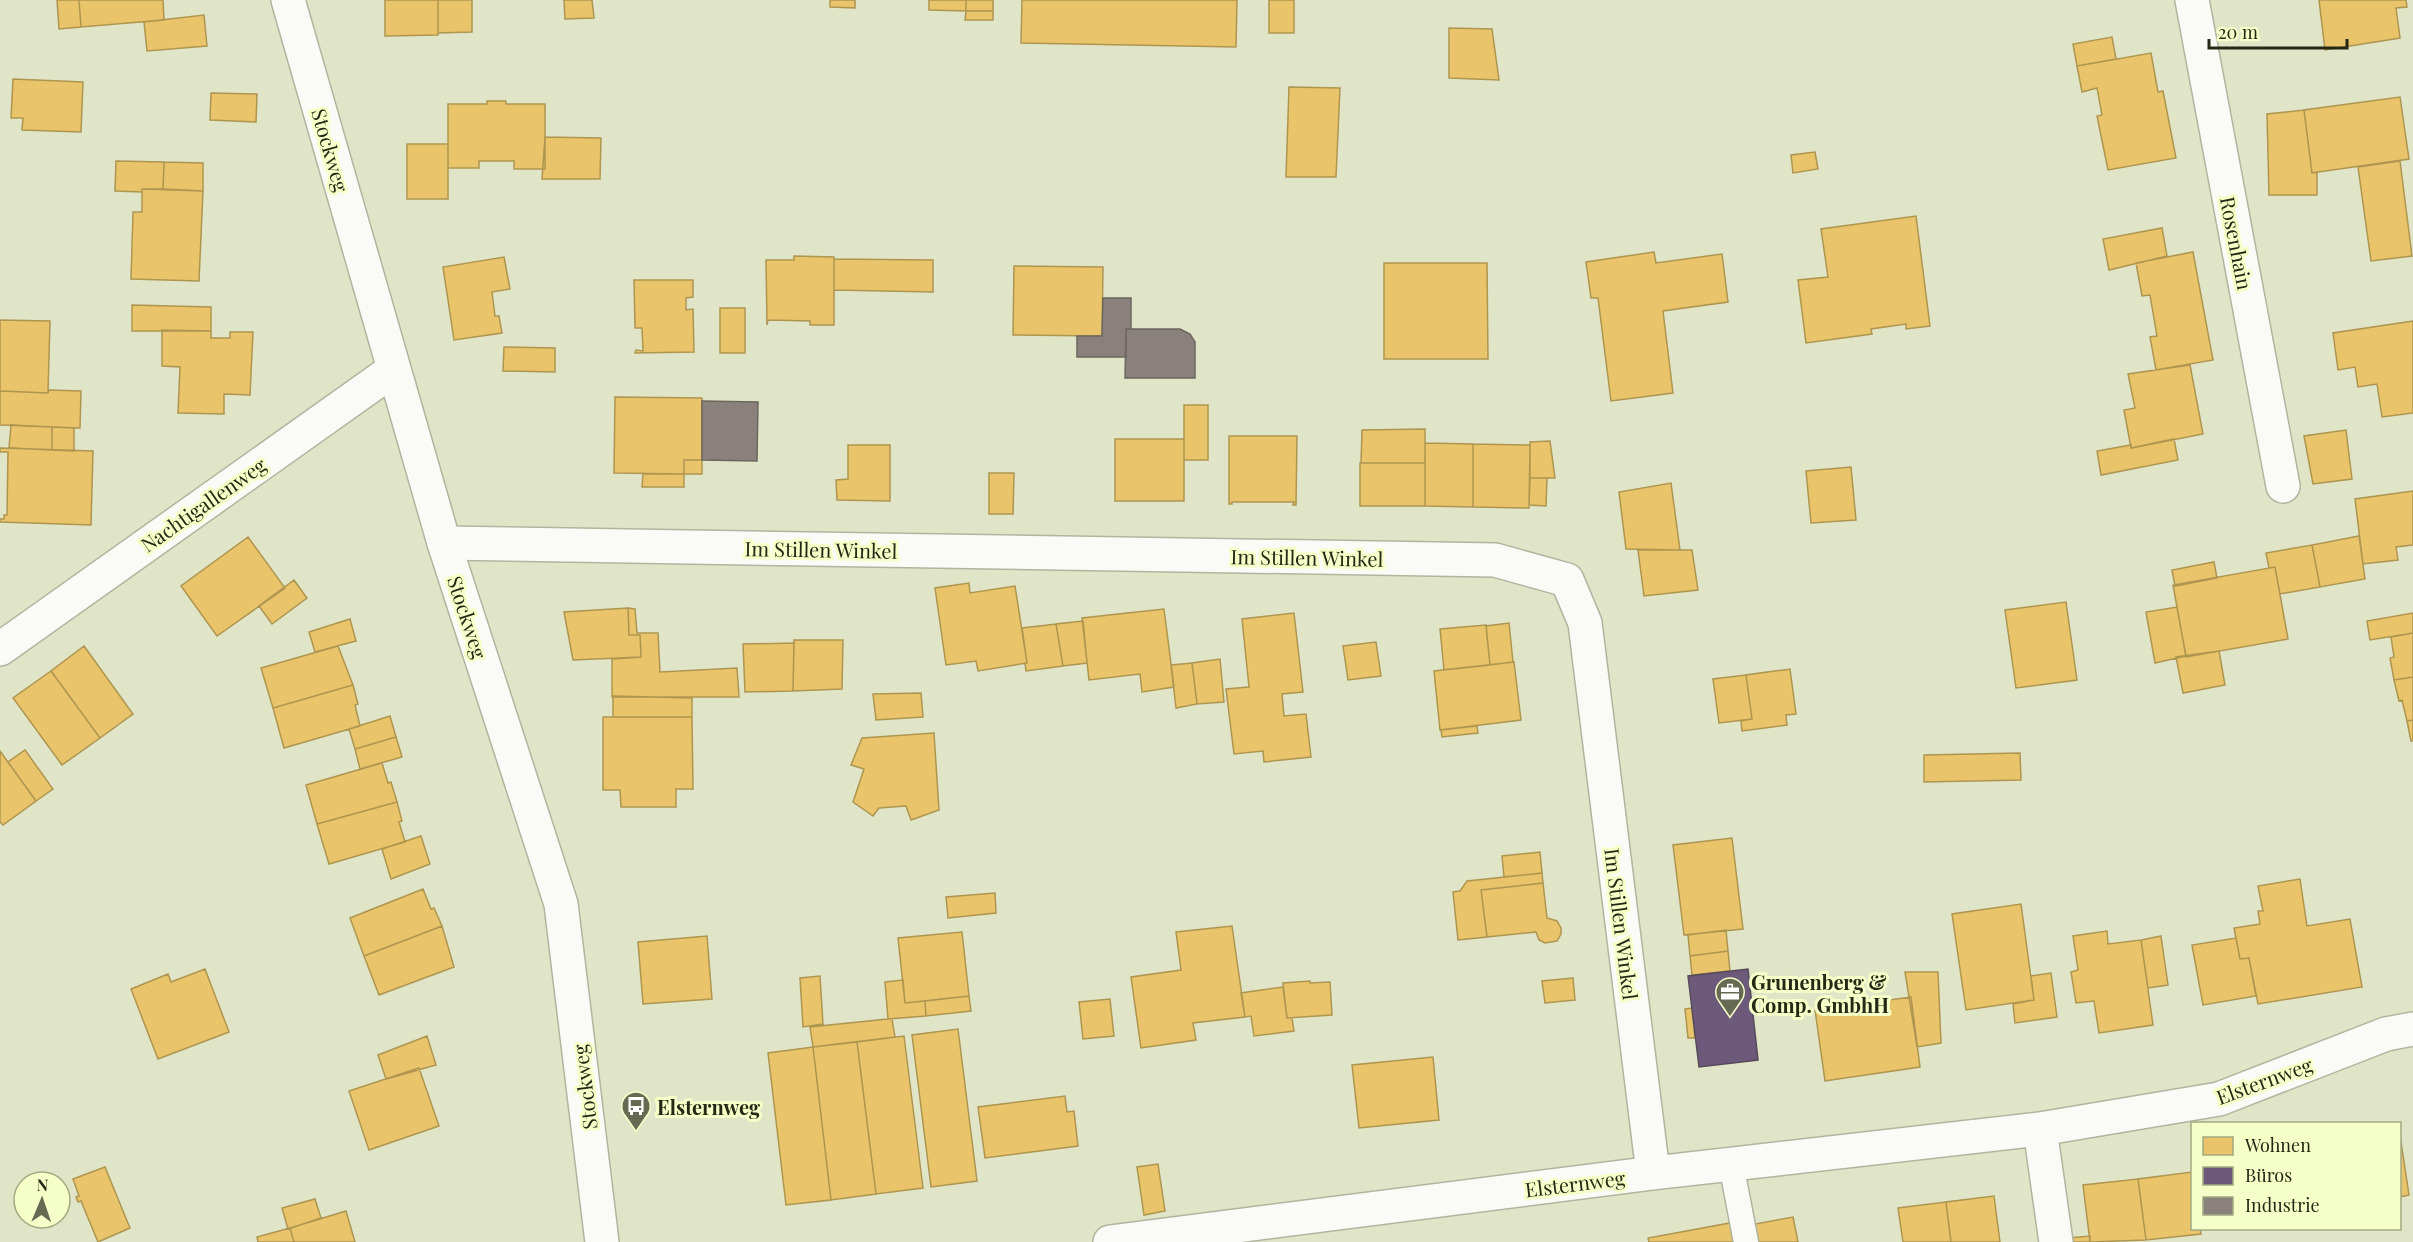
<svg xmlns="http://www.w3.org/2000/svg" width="2413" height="1242" font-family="'Playfair Display',serif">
	<rect width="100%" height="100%" fill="#e0e5c8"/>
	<path fill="#e9c46a" stroke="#ae9550" stroke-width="1.5" d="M57 0H79L81 27 59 29Z
		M79 0H163L164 20 81 27Z
		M385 0H438V35L385 36Z
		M438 0H472V32L438 33Z
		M564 0H592L594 18 565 19Z
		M830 0H855V8L830 7Z
		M929 0H966V11L929 10Z
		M966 0H993V11H966Z
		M1022 0H1237L1236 47 1021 43Z
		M1269 0H1294V33H1269Z
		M2319 0H2406L2407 7 2396 8 2400 38 2325 50Z
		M966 11H993V20H965Z
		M204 15 207 46 147 51 144 22Z
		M1449 28 1492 29 1499 80 1449 78Z
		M2112 37 2116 59 2077 66 2073 44Z
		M2151 53 2158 92 2163 91 2176 158 2108 170 2097 116 2102 115 2097 88 2082 92 2077 66Z
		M13 79 83 82 81 132 22 130 23 118H11Z
		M1289 87 1340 88 1336 177H1286Z
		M211 93 257 94 256 122 210 120Z
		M2400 97 2409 159 2312 173 2304 110Z
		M487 101H506V104H545V169H514V161H479V168H448V104H487Z
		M2304 110 2312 173 2317 172V195H2269L2267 114Z
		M545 137 601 138 600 179H542Z
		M407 144H448V199H407Z
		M1815 152 1818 169 1793 173 1791 155Z
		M116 161 164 162 163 189H142V192L115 191Z
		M2400 161 2412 256 2371 261 2358 167Z
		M164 162 203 163V191L163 189Z
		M142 189 203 191 199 281 131 279 133 212H142Z
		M1916 216 1930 326 1906 329V324L1871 329 1872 334 1806 343 1798 280 1828 277 1821 229Z
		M2162 228 2167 256 2109 270 2103 239Z
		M1654 252 1656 263 1722 254 1728 302 1663 311 1673 393 1611 401 1598 298H1591L1586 262Z
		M2193 252 2213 360 2156 370 2150 337 2157 336 2150 295 2142 296 2136 263Z
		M794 256 834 257V325H810V321L768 320 767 325 766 260H794Z
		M504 257 510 289 492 292 495 316H499L502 333 454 340 443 267Z
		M834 259 933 260V292L834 290Z
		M1384 263H1487L1488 359H1384Z
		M1014 266 1103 267 1102 336 1013 335Z
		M634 280H693V297L686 298V310L693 309 694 352 635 353 636 350 643 351 642 328H635Z
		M132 305 211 307V331H132Z
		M720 308H745V353H720Z
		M0 320 50 321 48 393 0 391Z
		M2413 321V413L2382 417 2377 384 2358 387 2355 367 2338 370 2333 333Z
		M162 330 211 331V338H230V332H253L250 395 224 394V414L178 413 180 367 162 366Z
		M504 347 555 348V372L503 371Z
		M2190 365 2203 434 2131 448 2124 410 2135 408 2128 374Z
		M49 390 81 391 80 428 0 425V391L48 393Z
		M615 397 702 398V460H684V474L614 473Z
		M1184 405H1208V460H1184Z
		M11 425 52 427V450L9 448Z
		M52 427 74 428V451L52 450Z
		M1425 429V463H1361L1362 430Z
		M2346 430 2352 479 2313 484 2304 436Z
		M1229 436H1297L1296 505H1293L1294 502H1232V504H1229Z
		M1115 439H1184V501H1115Z
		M2174 439 2178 460 2101 475 2097 451 2131 445V448Z
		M1550 441 1555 478H1530V442Z
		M1425 443 1473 444V507L1425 506Z
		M1473 444 1530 445 1529 508 1473 507Z
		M848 445H890V501L837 500 836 480 848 479Z
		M0 448 93 451 91 525 0 522V519H4V515H7L8 452H0Z
		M684 460H702V474H684Z
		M1360 463H1425V506H1360Z
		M1851 467 1856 520 1811 523 1806 471Z
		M989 473H1014L1013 514H989Z
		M643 474H684V487H642Z
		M1530 478H1547L1546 506 1529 505Z
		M1671 483 1680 550 1626 549 1619 492Z
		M2413 491V545L2396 547 2398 560 2363 564 2355 499Z
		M2359 536 2365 579 2320 587 2312 545Z
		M248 537 285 588 217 636 181 586Z
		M2312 545 2320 587 2280 594 2275 567 2269 568 2266 553Z
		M1638 550H1692L1698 590 1644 596Z
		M2214 562 2217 578 2175 586 2172 570Z
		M2275 567 2288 639 2186 657 2173 585Z
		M294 580 307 598 272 624 259 606Z
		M969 583 970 593 1015 586 1027 663 978 671 976 661 946 665 935 588Z
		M2066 602 2077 680 2016 688 2005 610Z
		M2177 607 2186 656 2155 663 2146 612Z
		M628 608 635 609 637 633H658L660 672 737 668 739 697H612V659L641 657 640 635H629Z
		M628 608 629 635H640L641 657 573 660 564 612Z
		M1164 609 1174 687 1142 692 1140 674 1089 680 1082 618Z
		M1294 613 1303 692 1282 694 1284 716 1306 714 1311 757 1264 762 1263 751 1234 754 1226 689 1249 687 1242 619Z
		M2413 613V633L2370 640 2367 621Z
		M350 619 356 641 315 652 309 632Z
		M1083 621 1087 663 1063 666 1056 624Z
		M1509 623 1513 662 1490 665 1486 626Z
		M1056 624 1063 666 1026 671 1025 663H1027L1022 628Z
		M1486 625 1490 665 1444 670 1440 629Z
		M2413 633V677L2394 680 2390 658 2394 657 2391 637Z
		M794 640H843L842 689 793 691Z
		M1376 642 1381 676 1348 680 1343 646Z
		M794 643 793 691 745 692 743 644Z
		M84 646 133 714 100 738 51 671Z
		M338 646 353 685 273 708 261 668Z
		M2219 651 2225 685 2183 693 2176 657Z
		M1220 659 1224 702 1197 704 1192 663Z
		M1514 662 1521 720 1440 730 1434 671Z
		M1192 663 1197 704 1176 708 1171 665Z
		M1790 669 1796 714 1786 715 1787 725 1742 731 1741 721 1752 719 1746 675Z
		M51 671 100 738 62 765 13 698Z
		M1746 675 1752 719 1719 723 1713 679Z
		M2413 677V720L2407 721 2402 700 2399 701 2394 680Z
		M353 685 358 704 355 705 360 726 284 748 273 708Z
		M921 693 923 717 876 720 873 694Z
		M613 696 692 698V717H613Z
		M390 716 396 737 355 749 349 729Z
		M603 717H692L693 789H676V807H621L620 790H603Z
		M2413 720V741H2411L2407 721Z
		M1477 726 1478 733 1442 737 1441 730Z
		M934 733 939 810 911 820 906 806 879 808 873 816 853 802 864 769 851 765 862 738Z
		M396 737 402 757 360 769 355 749Z
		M25 750 53 789 36 801 8 762Z
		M0 751 36 801 3 825 0 822Z
		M2020 753 2021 780 1924 782V755Z
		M382 763 388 783 391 782 397 802 317 824 306 785Z
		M397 802 402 821 399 822 405 842 329 864 317 824Z
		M421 836 430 864 391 879 382 849Z
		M1732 838 1743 929 1684 935 1673 845Z
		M1540 852 1542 873 1504 877 1502 856Z
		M1542 873 1543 883 1481 890 1487 937 1458 940 1453 892 1460 891 1467 881Z
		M2300 879 2307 926 2350 919 2362 987 2258 1004 2249 958 2240 959 2234 928 2260 924 2258 911H2263L2258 886Z
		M1543 883 1547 918 1557 921 1561 928V934L1557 941 1545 943 1539 940 1536 932 1487 937 1481 890Z
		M423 889 431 909 434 908 442 926 364 956 350 918Z
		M995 893 996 913 948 918 946 897Z
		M2021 904 2034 1000 1966 1010 1952 914Z
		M442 926 454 967 379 995 364 956Z
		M1232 926 1245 1017 1193 1023 1196 1040 1141 1048 1131 977 1181 970 1176 932Z
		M1726 930 1728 951 1690 956 1688 935Z
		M2107 931 2108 944 2141 940 2153 1025 2099 1033 2094 1001 2076 1003 2071 972 2078 970 2073 936Z
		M962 932 969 996 905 1003 898 938Z
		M707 936 712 999 643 1004 638 942Z
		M2161 936 2168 985 2148 988 2141 940Z
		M2236 938 2240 959 2249 958 2256 996 2203 1005 2192 945Z
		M1728 951 1730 971 1692 975 1690 956Z
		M205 969 229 1032 158 1059 131 989 168 974 171 982Z
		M1905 972H1938L1941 1043 1917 1047Z
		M2051 973 2057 1017 2015 1023 2013 1004 2034 1000 2031 976Z
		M820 976 823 1024 803 1027 800 978Z
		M1573 978 1575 1000 1545 1003 1542 981Z
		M903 980 905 1003 925 1001 926 1016 888 1019 885 982Z
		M1310 981V983L1330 982 1332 1015 1287 1018 1283 983Z
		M1283 987 1287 1018H1292L1294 1031 1254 1036 1251 1016 1245 1017 1241 993Z
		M969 996 971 1011 926 1016 925 1001Z
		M1911 997 1920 1067 1825 1081 1815 1010Z
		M1110 999 1114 1036 1083 1039 1079 1002Z
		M1692 1008 1695 1038H1688L1685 1009Z
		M888 1019H892L895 1037 813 1047 810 1027Z
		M958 1029 977 1181 931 1187 912 1035Z
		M427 1036 436 1065 386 1079 378 1055Z
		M904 1036 923 1188 876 1194 857 1042Z
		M857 1042 876 1194 831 1200 813 1047Z
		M813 1047 831 1200 786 1205 768 1053Z
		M1433 1057 1439 1120 1359 1128 1352 1065Z
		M419 1068 439 1126 369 1150 349 1091Z
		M1065 1096 1067 1112 1074 1111 1078 1146 985 1158 978 1107Z
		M2401 1142 2409 1195 2400 1197V1143Z
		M1158 1164 1165 1211 1144 1215 1137 1167Z
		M105 1167 130 1228 98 1242 81 1201 78 1202 76 1197 79 1196 73 1179Z
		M2192 1172V1228H2200L2201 1234 2146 1240 2138 1179Z
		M2138 1179 2146 1240 2090 1242 2083 1185Z
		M1994 1196 2000 1242H1951L1946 1202Z
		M315 1199 321 1218 288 1229 282 1208Z
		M1946 1202 1951 1242H1903L1898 1208Z
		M346 1211 355 1242H294L290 1228Z
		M1793 1217 1798 1242H1758L1755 1224Z
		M1730 1223 1733 1242H1649L1648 1238Z
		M290 1228 294 1242H258L257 1237Z
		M2090 1236V1242H2070L2069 1238Z"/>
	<path fill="#6d597a" stroke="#574a5b" stroke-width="1.5" d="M1748 969 1758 1060 1699 1067 1688 976Z"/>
	<path fill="#8a817c" stroke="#6c665d" stroke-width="1.5" d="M1103 298H1131V329H1126V357H1077V336H1102Z
		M1126 329H1180L1190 334 1195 342V378H1125Z
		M702 401 758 402 757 461 702 460Z"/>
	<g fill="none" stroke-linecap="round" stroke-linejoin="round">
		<g stroke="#b1b59f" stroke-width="27">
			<path id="service" d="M1731 1164 1746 1242"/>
		</g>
		<g stroke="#b1b59f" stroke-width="36">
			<path id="minor" d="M2192 0 2283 486
				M444 543 1495 560 1567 580 1585 623 1653 1173
				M0 649 393 370
				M2040 1129 2056 1242
				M1110 1242 1653 1173 2040 1129 2219 1099 2386 1034 2413 1029"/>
		</g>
		<g stroke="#b1b59f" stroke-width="36">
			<path id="tertiary" d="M288 0 444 543 561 904 602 1242"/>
		</g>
		<use href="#service" stroke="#fafbf7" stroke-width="24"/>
		<use href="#minor" stroke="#fafbf7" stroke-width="33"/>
		<use href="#tertiary" stroke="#fafbf7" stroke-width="33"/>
	</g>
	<defs>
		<g id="office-pin" transform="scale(1.5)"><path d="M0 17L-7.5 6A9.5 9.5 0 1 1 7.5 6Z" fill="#666a53" stroke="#f5ffc8"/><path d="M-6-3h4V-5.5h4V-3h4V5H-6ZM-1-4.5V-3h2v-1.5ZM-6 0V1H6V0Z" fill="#fff"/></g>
		<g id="bus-pin" transform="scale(1.5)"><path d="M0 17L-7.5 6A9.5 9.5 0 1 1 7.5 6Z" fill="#666a53" stroke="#f5ffc8"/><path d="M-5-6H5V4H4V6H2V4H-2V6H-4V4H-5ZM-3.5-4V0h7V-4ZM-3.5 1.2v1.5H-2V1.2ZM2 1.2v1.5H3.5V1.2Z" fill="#fff"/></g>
	</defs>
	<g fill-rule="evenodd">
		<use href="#office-pin" x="1730" y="992"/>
		<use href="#bus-pin" x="636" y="1106"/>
	</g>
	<g text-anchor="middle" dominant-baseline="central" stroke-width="6" stroke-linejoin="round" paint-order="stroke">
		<g font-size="20" fill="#252814" stroke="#f5ffc8">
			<text transform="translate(331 150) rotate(74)">Stockweg</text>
			<text transform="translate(2237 243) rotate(79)">Rosenhain</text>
			<text transform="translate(203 504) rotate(-35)">Nachtigallenweg</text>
			<text transform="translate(821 549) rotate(1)">Im Stillen Winkel</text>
			<text transform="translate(1307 557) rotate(1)">Im Stillen Winkel</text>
			<text transform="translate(468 617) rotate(72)">Stockweg</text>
			<text transform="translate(1622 924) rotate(83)">Im Stillen Winkel</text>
			<text transform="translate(2264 1080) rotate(-20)">Elsternweg</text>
			<text transform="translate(584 1087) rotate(-97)">Stockweg</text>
			<text transform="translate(1575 1183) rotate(-7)">Elsternweg</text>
		</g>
		<g font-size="20" font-weight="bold" fill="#252814" stroke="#f5ffc8" text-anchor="start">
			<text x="1751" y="981">Grunenberg &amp;<tspan x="1751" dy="23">Comp. GmbhH</tspan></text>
			<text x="657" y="1106">Elsternweg</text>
		</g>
	</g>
	<rect x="2191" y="1122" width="210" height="108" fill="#f5ffc8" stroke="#a2a980" stroke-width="1.5"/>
	<rect x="2203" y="1137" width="30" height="18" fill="#e9c46a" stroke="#a2a980" stroke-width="1.5"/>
	<text x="2245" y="1152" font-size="18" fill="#252814">Wohnen</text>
	<rect x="2203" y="1167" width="30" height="18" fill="#6d597a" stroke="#a2a980" stroke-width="1.5"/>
	<text x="2245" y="1182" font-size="18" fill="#252814">Büros</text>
	<rect x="2203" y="1197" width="30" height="18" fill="#8a817c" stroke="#a2a980" stroke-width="1.5"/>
	<text x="2245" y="1212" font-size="18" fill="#252814">Industrie</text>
	<g transform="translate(42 1200) rotate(2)"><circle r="28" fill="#f5ffc8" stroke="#a2a980" stroke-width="1.5"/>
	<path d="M0-4.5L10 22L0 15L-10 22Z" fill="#666a53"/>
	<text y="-9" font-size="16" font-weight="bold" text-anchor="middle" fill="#252814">N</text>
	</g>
	<path d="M2209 39v9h138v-9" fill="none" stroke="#252814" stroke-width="3"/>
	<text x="2218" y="39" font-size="18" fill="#252814" stroke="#f5ffc8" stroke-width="4.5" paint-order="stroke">20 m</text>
</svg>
